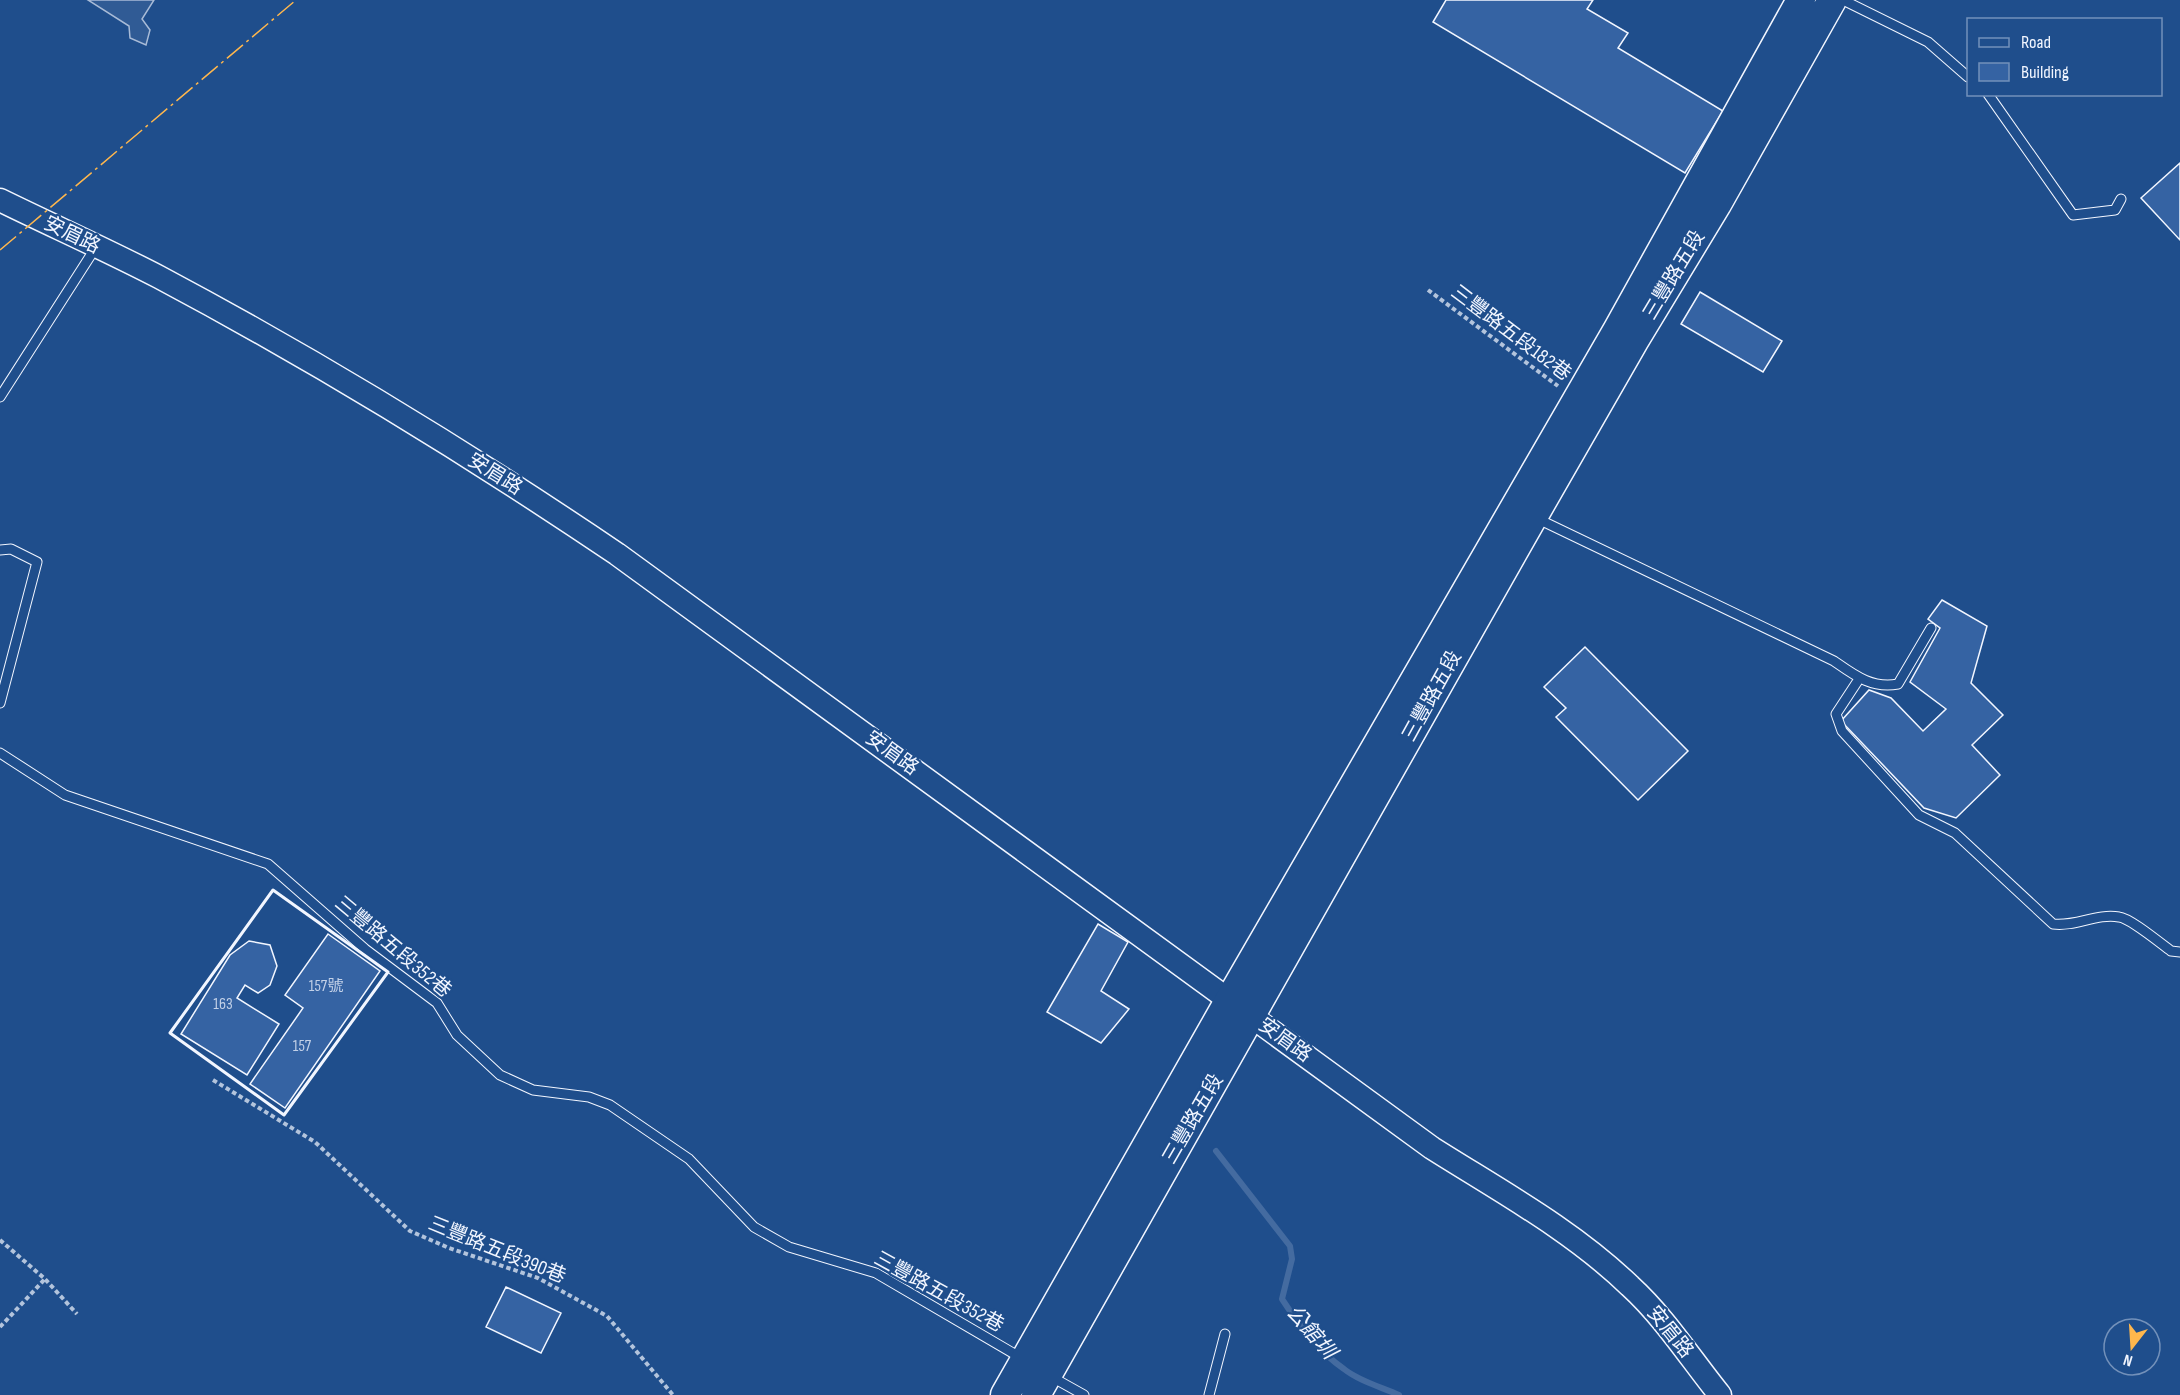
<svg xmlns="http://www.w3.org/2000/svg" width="2180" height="1395" font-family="'Sofia Sans Condensed','Noto Sans TC',sans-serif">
	<rect width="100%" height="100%" fill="#1f4e8c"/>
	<path fill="#305b95" stroke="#a8bbd7" stroke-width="1.5" d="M88 0H154L142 19 150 30 146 45 130 38 129 26Z"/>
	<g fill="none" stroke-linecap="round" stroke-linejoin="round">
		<path stroke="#446ba0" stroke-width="6" d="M1216 1151 1290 1246 1292 1259 1282 1299C1299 1325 1318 1351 1344 1369 1359 1381 1381 1387 1399 1395"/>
	</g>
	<path fill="#3563a3" stroke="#f2f6ff" stroke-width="1.5" d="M1446 0H1593L1587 9 1628 33 1618 48 1723 111 1685 173 1433 22Z
		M2180 163V240L2141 198Z
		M1700 292 1782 341 1763 372 1681 324Z
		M1942 600 1987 626 1971 683 2003 715 1972 745 2000 775 1956 818 1924 808 1841 721 1869 690 1891 698 1923 731 1946 709 1910 682 1940 628 1928 619Z
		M1585 647 1688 751 1638 800 1556 717 1566 708 1544 687Z
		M1098 924 1128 942 1101 991 1129 1009 1101 1043 1047 1012Z
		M328 934 380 971 285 1108 250 1084 303 1008 285 995Z
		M249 941 270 945 277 966 270 985 258 993 245 985 237 998 279 1024 247 1075 181 1034 230 955Z
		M506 1287 561 1313 541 1353 486 1327Z"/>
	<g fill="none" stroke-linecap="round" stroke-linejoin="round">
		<g stroke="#f2f6ff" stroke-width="11">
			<path id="service" d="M1843 0 1928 42 1968 77
				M1988 94 2073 215 2115 210 2121 199
				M0 397 96 247
				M1536 518 1834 661C1854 675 1872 689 1898 684L1931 628
				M0 550 11 549 37 562 0 703
				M1859 679 1836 714 1842 731 1919 815 1955 833 2053 924C2075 927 2097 913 2119 917 2130 918 2160 943 2171 951L2180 952
				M0 753 65 795 268 864 365 949 437 1003 457 1035 500 1075 533 1090 589 1097 610 1105 689 1159 754 1227 789 1247 876 1273 1023 1359
				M1050 1376 1084 1395
				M1209 1395 1225 1334"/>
		</g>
		<g stroke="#f2f6ff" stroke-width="25">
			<path id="tertiary" d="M0 200C53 226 107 250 159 277 317 361 469 454 617 554L1432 1148C1500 1191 1572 1230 1630 1286 1665 1318 1690 1358 1720 1395"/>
		</g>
		<g stroke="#f2f6ff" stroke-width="31">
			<path id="primary" d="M1005 1395 1229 1001 1618 329 1801 0
				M1036 1395 1533 517 1634 341 1717 204 1832 0"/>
		</g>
		<path stroke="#b3c4dc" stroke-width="4" stroke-dasharray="4.5 3" stroke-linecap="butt" d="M1428 290 1558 386
			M213 1080 315 1142 410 1231 449 1248 538 1278 607 1316 673 1395
			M0 1240 45 1279 77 1314
			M0 1327 45 1279"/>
		<use href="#service" stroke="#1f4e8c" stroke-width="9"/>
		<use href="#tertiary" stroke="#1f4e8c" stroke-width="22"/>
		<use href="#primary" stroke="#1f4e8c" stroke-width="28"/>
		<path stroke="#f2f6ff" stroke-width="3" d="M273 890 388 972 284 1115 170 1033Z"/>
		<path stroke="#ffb74d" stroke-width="1.5" stroke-dasharray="21 4.5 3 4.5" stroke-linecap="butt" d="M0 250 296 0"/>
	</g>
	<g text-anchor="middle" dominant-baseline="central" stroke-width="4.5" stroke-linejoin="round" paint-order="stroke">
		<g font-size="16" fill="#c3d1e8">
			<text x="326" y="986">157號</text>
			<text x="223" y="1004">163</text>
			<text x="302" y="1046">157</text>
		</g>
		<g font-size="20" fill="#f2f6ff" stroke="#1f4e8c">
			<text transform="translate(72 235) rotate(26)">安眉路</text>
			<text transform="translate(1674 275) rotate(-59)">三豐路五段</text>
			<text transform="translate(1511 333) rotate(37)">三豐路五段182巷</text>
			<text transform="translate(495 474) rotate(32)">安眉路</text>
			<text transform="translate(1432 696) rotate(-61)">三豐路五段</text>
			<text transform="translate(892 753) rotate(36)">安眉路</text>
			<text transform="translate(393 947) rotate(40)">三豐路五段352巷</text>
			<text transform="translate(1285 1040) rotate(36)">安眉路</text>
			<text transform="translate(1193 1119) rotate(-60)">三豐路五段</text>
			<text transform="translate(497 1250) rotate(22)">三豐路五段390巷</text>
			<text transform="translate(939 1292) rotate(29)">三豐路五段352巷</text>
			<text transform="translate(1670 1332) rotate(51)">安眉路</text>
		</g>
		<g font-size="21" font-style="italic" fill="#f2f6ff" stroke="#1f4e8c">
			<text transform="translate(1311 1332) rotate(49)">公館圳</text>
		</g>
	</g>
	<rect x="1967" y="18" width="195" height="78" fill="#1f4e8c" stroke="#7391ba" stroke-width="1.5"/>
	<rect x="1979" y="38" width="30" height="9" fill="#1f4e8c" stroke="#7391ba" stroke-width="1.5"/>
	<text x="2021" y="48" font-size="18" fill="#f2f6ff">Road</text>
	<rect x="1979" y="63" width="30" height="18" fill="#3563a3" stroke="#7391ba" stroke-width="1.5"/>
	<text x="2021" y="78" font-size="18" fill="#f2f6ff">Building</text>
	<g transform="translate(2132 1347) rotate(197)"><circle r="28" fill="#1f4e8c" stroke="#7391ba" stroke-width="1.5"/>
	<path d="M0-4.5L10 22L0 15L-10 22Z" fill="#ffb74d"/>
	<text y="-9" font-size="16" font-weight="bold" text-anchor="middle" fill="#f2f6ff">N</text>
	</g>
</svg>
